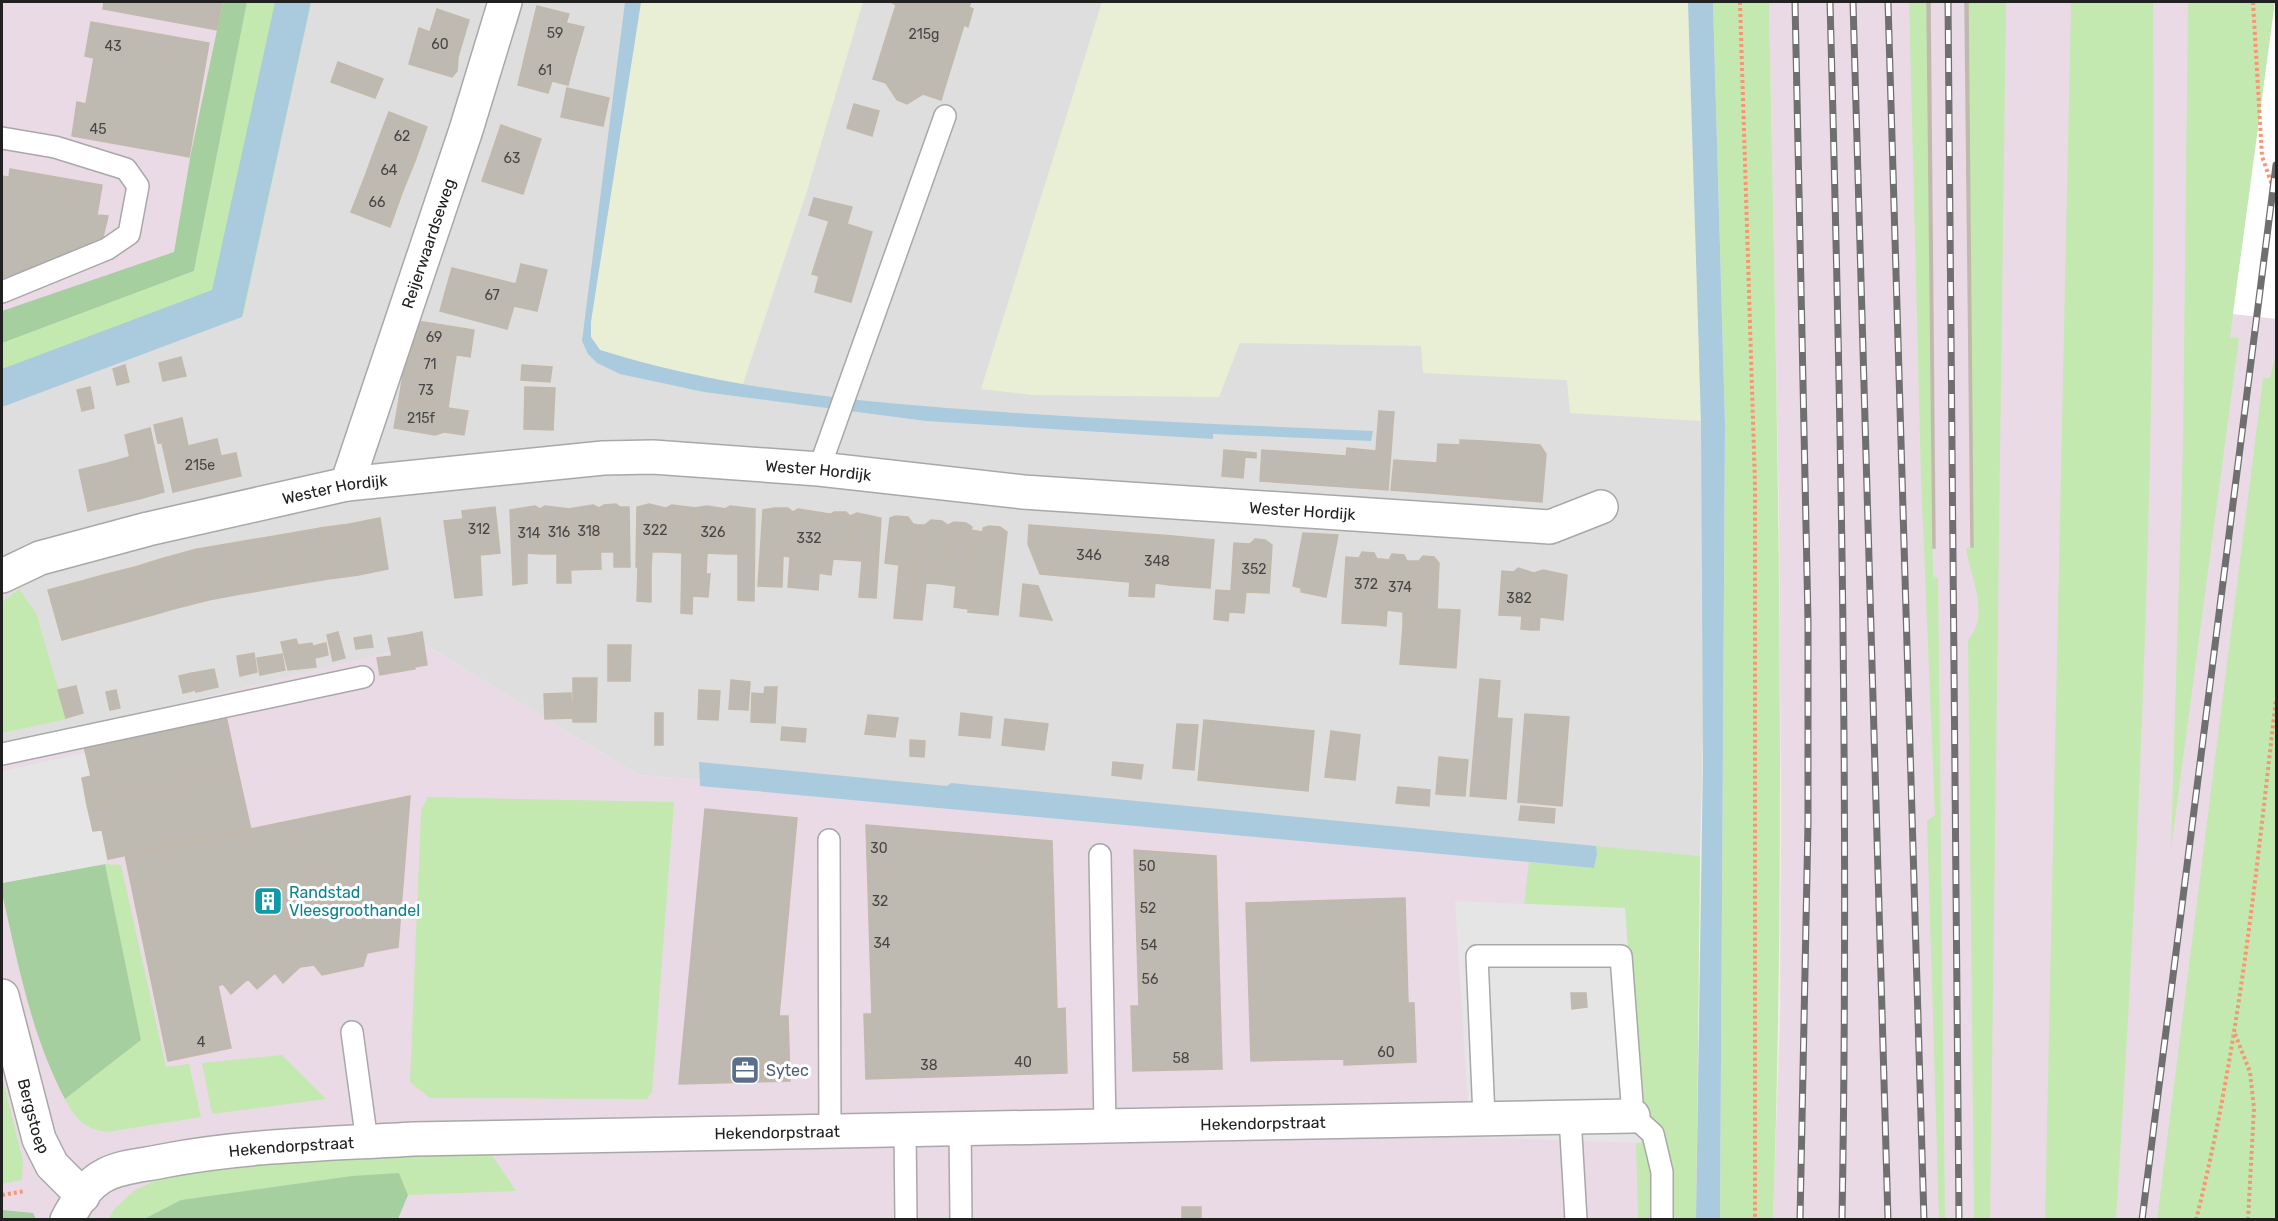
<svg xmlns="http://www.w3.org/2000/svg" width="2278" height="1221" font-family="Rubik,sans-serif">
	<rect width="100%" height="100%" fill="#f1efe8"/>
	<path fill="#dfdede" d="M293 2H1129L1182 316 1713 364 1700 856 638 775 424 644 2 747V386L223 306Z"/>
	<path fill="#eadae5" d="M2 2H304L153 330 2 386Z
		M1769 2H2276V1219H1773L1780 1017 1781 810 1779 511Z
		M424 644 638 775 1700 856 1696 1219H2V747Z"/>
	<path fill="#e9efd4" d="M641 2H863L807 191 743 384 654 367 600 350 591 337V321Z
		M1102 2H1688L1701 421 1570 413 1567 380 1423 373 1421 346 1240 343 1219 397 1033 395 981 389Z"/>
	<path fill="#c3e9b0" d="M247 2H311L243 316 2 406V343L194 271Z
		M1713 2H1769C1777 408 1787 813 1773 1219H1720L1725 423Z
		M1909 2H1927L1933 576 1938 578 1945 1220 1939 1219 1927 821 1935 815 1921 478Z
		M1968 2H2006L1990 1220 1974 1219 1968 640C1991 615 1970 577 1966 548L1973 547Z
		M2071 2H2153C2157 408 2142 814 2116 1220L2045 1219Z
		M2188 2H2275L2230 337 2239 338 2171 849 2183 443Z
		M2276 352V1219L2157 1220 2263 378H2270Z
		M19 589 36 613 67 719 2 733V602Z
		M428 797 674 802 652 1092 647 1099 430 1098 410 1082 421 810Z
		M1596 846 1700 856 1696 1219H1638L1636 1143 1641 1142 1625 909 1524 905 1529 862 1594 868 1597 854Z
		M105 864 121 865 166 1067 189 1064 201 1117 107 1132C85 1129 75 1119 65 1099L141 1040Z
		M282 1055 326 1099 212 1114 202 1063Z
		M2 1076 23 1161 22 1180 2 1184Z
		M490 1152 516 1191 408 1195 399 1173 181 1200 144 1219 108 1220 114 1209 135 1190 159 1179 290 1155Z"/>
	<path fill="#a5cf9e" d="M223 2H247L194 271 2 343V311L174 252 191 153Z
		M105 864 141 1040 65 1099C31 1035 18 963 2 893V883Z
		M399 1173 408 1195 398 1219H144L181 1200 352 1176Z
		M2 1210 33 1213 36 1219H2Z"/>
	<path fill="#e5e5e5" d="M85 753 91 776 82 778 93 831 102 830 108 859 105 864 2 883V771Z
		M1455 901 1625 908 1641 1143 1470 1137Z"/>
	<path fill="#aacadd" d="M275 2H311L242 317 2 407V369L212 290Z
		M625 2H641L591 321V337L600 350C721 388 848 401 974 410 1107 420 1240 425 1373 431L1371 441 1213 434V439L1197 438 926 421 704 392 620 374 597 363 588 354 582 341Z
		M1688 2H1713L1725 423 1720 1220 1696 1219 1703 759 1701 421Z
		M699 762 947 786 951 783 1596 846 1597 854 1594 868 700 786Z"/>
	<path fill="#fff" d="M2275 2H2276V319L2233 314Z"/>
	<path fill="#beb9b1" stroke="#c3b9ab" stroke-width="1.5" d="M104 2H222L217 30 103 9Z
		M891 2H971L969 7 973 9 968 27 964 25 941 100 923 94 907 104 897 100 886 83 873 79 896 5Z
		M1927 2H1930L1935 548H1933Z
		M1965 2H1968L1973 547H1971Z
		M537 6 569 14 566 23 584 27 575 58 527 47Z
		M437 9 469 20 458 57 457 71 452 77 409 64 419 28 430 32Z
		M91 22 209 43 189 157 72 136 77 102 86 104 94 58 85 56Z
		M527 47 575 58 568 85 552 81 548 93 518 85Z
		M338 62 383 79 375 98 331 82Z
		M567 88 609 98 603 126 561 117Z
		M854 104 879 111 872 136 847 128Z
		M389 112 427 127 415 161 376 146Z
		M501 125 541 139 523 194 482 181Z
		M376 146 415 161 402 193 364 179Z
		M10 169 102 185 97 215 108 216 103 237 95 244 2 278V176L9 177Z
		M364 179 402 193 390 227 351 212Z
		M814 198 852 207 847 224 872 232 851 302 815 292 819 276 812 274 829 221 809 215Z
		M521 264 547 270 537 311 514 306 507 329 440 311 452 268 516 284Z
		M411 320 474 330 470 357 407 347Z
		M407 347 456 356 452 381 403 374Z
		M181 357 186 376 163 381 159 363Z
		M125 365 129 382 117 385 113 369Z
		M522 365 552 367 550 382 521 380Z
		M403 374 452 381 448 408 399 400Z
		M90 387 94 408 82 411 77 390Z
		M525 387 555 388 553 430 524 429Z
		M399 400 468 411 464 435 444 432 435 435 394 428Z
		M1379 411 1394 412 1388 490 1260 481 1262 450 1346 456 1347 448 1376 451Z
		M182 418 188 446 217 439 221 456 236 453 241 476 173 492 162 443H158L154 425Z
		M150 428 164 492 139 499 125 435Z
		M1460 440 1484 441 1481 497 1391 490 1394 460 1437 463 1438 444 1460 445Z
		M1484 441 1540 445 1546 454 1542 502 1481 497Z
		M1224 450 1256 453V458L1245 457 1243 478 1222 476Z
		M129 457 139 499 114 505 104 464Z
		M104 464 114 505 88 511 79 470Z
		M616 504 620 507H629L630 567H614V552H599V508L604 505Z
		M649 504 666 508 665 552H652L651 567H636L637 507Z
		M593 505 599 508 601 569 570 570 569 509Z
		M672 505 695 508 692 614 681 613 682 553 665 552 666 508Z
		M535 506 540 509 541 554 527 553V583L513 585 510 510Z
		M545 506 569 509 571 583H557V554H541L540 509Z
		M707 506 725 509 724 554 707 553 706 574H693L695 508Z
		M730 506 755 509 754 601 738 600V554H724L725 509Z
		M495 507 500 553 480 555 482 595 455 598 444 521 463 519 462 511Z
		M775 508H788L793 512 790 557 783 556 782 587 758 586 763 510Z
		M798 509 823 513 818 590 788 587 793 512Z
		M834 512H846L850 516 847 560 833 559 831 575 819 573 823 513 831 514Z
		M857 513 881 518 876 598 859 597 862 561 847 560 850 516Z
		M896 516 908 517 913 524 919 525 908 619 894 618 899 565 885 563 890 518Z
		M380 518 388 569 358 575 349 524Z
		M931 520 942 521 948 525 941 584 926 583 922 620 909 619 919 525H925Z
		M954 522 966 523 972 527 971 530 977 531 968 609 954 607 956 586 941 584 948 525Z
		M349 524 358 575 329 579 320 528Z
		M1029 525 1133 533 1129 582 1040 574 1028 544Z
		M989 526 1000 527 1007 532 998 615 968 612 977 531 983 532V528Z
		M320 528 329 579 299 584 291 533Z
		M291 533 299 584 270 589 262 538Z
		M1133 533 1173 536 1169 585 1155 583 1154 597 1129 596Z
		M1303 533 1338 535 1326 597 1301 592V588L1293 586Z
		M1173 536 1214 540 1210 588 1169 585Z
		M262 538 270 589 241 594 232 543Z
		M1255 539 1265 540 1272 545 1269 593 1246 592 1244 613 1229 612 1228 621 1214 619 1216 590 1231 591 1234 543 1250 544Z
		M232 543 241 594 209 600 197 549Z
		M197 549 209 600 177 608 164 558Z
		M1362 552 1374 553 1377 559H1382L1378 625 1342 623 1346 557 1359 558Z
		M1392 554 1404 555 1407 561H1413L1408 627H1403V612L1387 610 1386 626 1378 625 1382 559 1389 560Z
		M1423 556 1434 557 1439 563 1437 609 1460 610 1456 668 1400 664 1403 627H1408L1413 561H1419Z
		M164 558 177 608 149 616 135 567Z
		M135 567 149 616 120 624 107 574Z
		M638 567H651V602L637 601Z
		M1518 568 1534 573 1530 630 1521 629 1522 616 1499 615 1502 571 1514 572Z
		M1543 570 1567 575 1563 620 1540 617 1539 630H1530L1534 573Z
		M107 574 120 624 91 632 78 582Z
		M693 574H710L708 597 693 596Z
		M78 582 91 632 62 640 48 590Z
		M1023 584 1038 586 1052 620 1020 616Z
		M338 632 345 658 333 661 327 635Z
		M422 632 427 665 415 667 408 635Z
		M371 635 373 647 356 649 354 638Z
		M408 635 415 669 380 675 377 658 392 656 388 638Z
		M296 639 298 645 312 643 316 667 288 670 281 642Z
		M326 643 328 655 315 658 313 646Z
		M608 645H631L630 681H608Z
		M254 653 257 672 240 676 237 656Z
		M282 654 285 670 260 675 257 658Z
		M214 669 218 687 196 692 192 673Z
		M192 673 196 690 183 693 179 676Z
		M573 678H597L596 722H573Z
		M1480 679 1500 681 1497 718 1512 719 1506 799 1470 796Z
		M731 680 750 682 748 710 729 709Z
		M76 686 83 713 66 718 58 690Z
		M765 687H777L775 723 751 722 752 693 764 694Z
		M116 690 120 708 110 710 106 692Z
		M699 690 720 691 718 720 698 719Z
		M571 693 572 718 545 719 544 694Z
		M655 713H663V745H655Z
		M961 713 992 717 990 738 959 735Z
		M1525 714 1569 717 1562 806 1518 802Z
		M868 715 898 718 895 737 865 734Z
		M226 716 238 772 87 805 82 778 91 776 84 746Z
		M1005 719 1048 724 1044 750 1002 745Z
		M1204 720 1314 731 1308 791 1198 780Z
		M1177 724 1198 725 1194 770 1173 768Z
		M782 727 806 729 805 742 781 740Z
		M1331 731 1360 735 1355 780 1325 777Z
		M910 740 925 741 924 757 910 756Z
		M1439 757 1468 760 1465 796 1436 794Z
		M1113 762 1143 765 1141 779 1112 775Z
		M238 772 251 830 108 859 102 830 93 831 87 805Z
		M1398 787 1430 790 1429 806 1396 803Z
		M410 796 398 947 367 953 363 966 322 975 314 965 300 967 283 983 275 973 257 989 248 979 231 994 223 984 218 986 231 1048 168 1061 125 855Z
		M1521 806 1555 809 1554 823 1519 820Z
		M705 809 797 818 779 1016H788L790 1081 679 1084Z
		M866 825 1052 841 1057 1009 1065 1008 1067 1073 866 1079 864 1014H872Z
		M1134 850 1216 856 1222 1069 1133 1071 1131 1006H1139Z
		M1405 898 1408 1003H1414L1416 1062 1344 1065V1059L1251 1061 1246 903Z
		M1571 993H1586L1587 1007 1572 1009Z
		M1182 1207H1201V1220H1182Z"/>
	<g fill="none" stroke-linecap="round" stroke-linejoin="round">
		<g stroke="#a8a8a8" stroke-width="24">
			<path id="service" d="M2 138 55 147 126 169 138 186 129 234 107 249 2 292
				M819 469 945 116
				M2 754 363 677
				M829 840 830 1132
				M1100 855 1105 1125
				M352 1032 367 1142
				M1484 1117 1477 956H1621L1633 1116 1653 1134 1662 1172V1220
				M1570 1117 1576 1220
				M960 1127 961 1220
				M905 1129 906 1220"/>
		</g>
		<g stroke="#a8a8a8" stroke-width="36">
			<g id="minor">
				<path id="s1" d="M347 484 466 130 505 2"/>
				<path id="s2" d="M2 576 40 558 148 529 347 484 603 458 653 457 819 469 1023 492 1550 527 1601 507"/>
				<path id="s3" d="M2 996 39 1139 52 1165 83 1196"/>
				<path id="s4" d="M67 1220C76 1203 87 1184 105 1175 122 1166 144 1165 163 1161 245 1145 330 1144 414 1139L1633 1116"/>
			</g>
		</g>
		<path stroke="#f69674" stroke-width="4" stroke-dasharray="3 3" stroke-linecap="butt" d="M1740 2 1755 485V1220
			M2253 2 2262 156 2276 197
			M2235 1034 2250 1072 2254 1108 2248 1220
			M2 1195 25 1191
			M2 1218V1220
			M2196 1220C2239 1049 2256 874 2276 699"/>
		<use href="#service" stroke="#fff" stroke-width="21"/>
		<use href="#minor" stroke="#fff" stroke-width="33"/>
		<g stroke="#6f6f6f" stroke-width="7">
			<path id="rail" d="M1795 2 1808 621V823L1800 1220
				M1830 2C1841 408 1849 813 1842 1220
				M1853 2 1888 1220
				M1888 2 1924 1220
				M1948 2 1959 1220
				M2142 1220 2276 165"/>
		</g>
		<use href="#rail" stroke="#fff" stroke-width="4.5" stroke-dasharray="14" stroke-linecap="butt"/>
	</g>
	<defs>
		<g id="building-square" transform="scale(1.5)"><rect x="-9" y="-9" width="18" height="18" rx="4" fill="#0f9aa8" stroke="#fff"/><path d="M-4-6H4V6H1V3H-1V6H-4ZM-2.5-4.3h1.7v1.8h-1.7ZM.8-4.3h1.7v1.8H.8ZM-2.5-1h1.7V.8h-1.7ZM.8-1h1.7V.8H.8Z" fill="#fff"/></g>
		<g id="office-square" transform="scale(1.5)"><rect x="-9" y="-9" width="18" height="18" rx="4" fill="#5c6f8a" stroke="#fff"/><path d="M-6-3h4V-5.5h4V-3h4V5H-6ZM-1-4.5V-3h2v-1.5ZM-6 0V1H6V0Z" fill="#fff"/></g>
	</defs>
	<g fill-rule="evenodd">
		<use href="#building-square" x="268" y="901"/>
		<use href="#office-square" x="745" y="1070"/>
	</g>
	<g text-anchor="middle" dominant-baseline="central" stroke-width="6" stroke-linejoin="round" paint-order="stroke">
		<g font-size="14" fill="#484745">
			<text x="555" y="33">59</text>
			<text x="924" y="34">215g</text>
			<text x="440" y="44">60</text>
			<text x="113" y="46">43</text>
			<text x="545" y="70">61</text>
			<text x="98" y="129">45</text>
			<text x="402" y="136">62</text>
			<text x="512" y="158">63</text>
			<text x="389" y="170">64</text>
			<text x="377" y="202">66</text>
			<text x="492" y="295">67</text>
			<text x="434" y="337">69</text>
			<text x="430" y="364">71</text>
			<text x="426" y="390">73</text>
			<text x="421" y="418">215f</text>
			<text x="200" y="465">215e</text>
			<text x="479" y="529">312</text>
			<text x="655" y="530">322</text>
			<text x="589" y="531">318</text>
			<text x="559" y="532">316</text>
			<text x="713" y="532">326</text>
			<text x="529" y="533">314</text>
			<text x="809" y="538">332</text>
			<text x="1089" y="555">346</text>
			<text x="1157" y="561">348</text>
			<text x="1254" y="569">352</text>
			<text x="1366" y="584">372</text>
			<text x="1400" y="587">374</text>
			<text x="1519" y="598">382</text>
			<text x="879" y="848">30</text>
			<text x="1147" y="866">50</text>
			<text x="880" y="901">32</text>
			<text x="1148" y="908">52</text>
			<text x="882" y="943">34</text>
			<text x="1149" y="945">54</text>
			<text x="1150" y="979">56</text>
			<text x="201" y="1042">4</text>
			<text x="1386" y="1052">60</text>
			<text x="1181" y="1058">58</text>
			<text x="1023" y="1062">40</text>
			<text x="929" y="1065">38</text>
		</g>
		<g font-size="16" fill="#212121" stroke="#fff">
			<text stroke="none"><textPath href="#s1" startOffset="254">Reijerwaardseweg</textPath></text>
			<text stroke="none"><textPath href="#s2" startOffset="831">Wester Hordijk</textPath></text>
			<text stroke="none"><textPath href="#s2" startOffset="345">Wester Hordijk</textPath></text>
			<text stroke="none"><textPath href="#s2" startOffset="1317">Wester Hordijk</textPath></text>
			<text stroke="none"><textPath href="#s3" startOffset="124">Bergstoep</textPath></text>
			<text stroke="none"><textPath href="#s4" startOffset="1221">Hekendorpstraat</textPath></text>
			<text stroke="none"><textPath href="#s4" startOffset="735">Hekendorpstraat</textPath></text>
			<text stroke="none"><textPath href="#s4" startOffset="249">Hekendorpstraat</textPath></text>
		</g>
		<g font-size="16" fill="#0d838f" stroke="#fff" text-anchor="start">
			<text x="289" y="892">Randstad<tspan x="289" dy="18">Vleesgroothandel</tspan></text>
		</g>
		<g font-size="16" fill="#4e5e75" stroke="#fff" text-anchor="start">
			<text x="766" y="1070">Sytec</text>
		</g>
	</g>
	<rect width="2278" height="1221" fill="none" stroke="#212121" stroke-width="6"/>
</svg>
